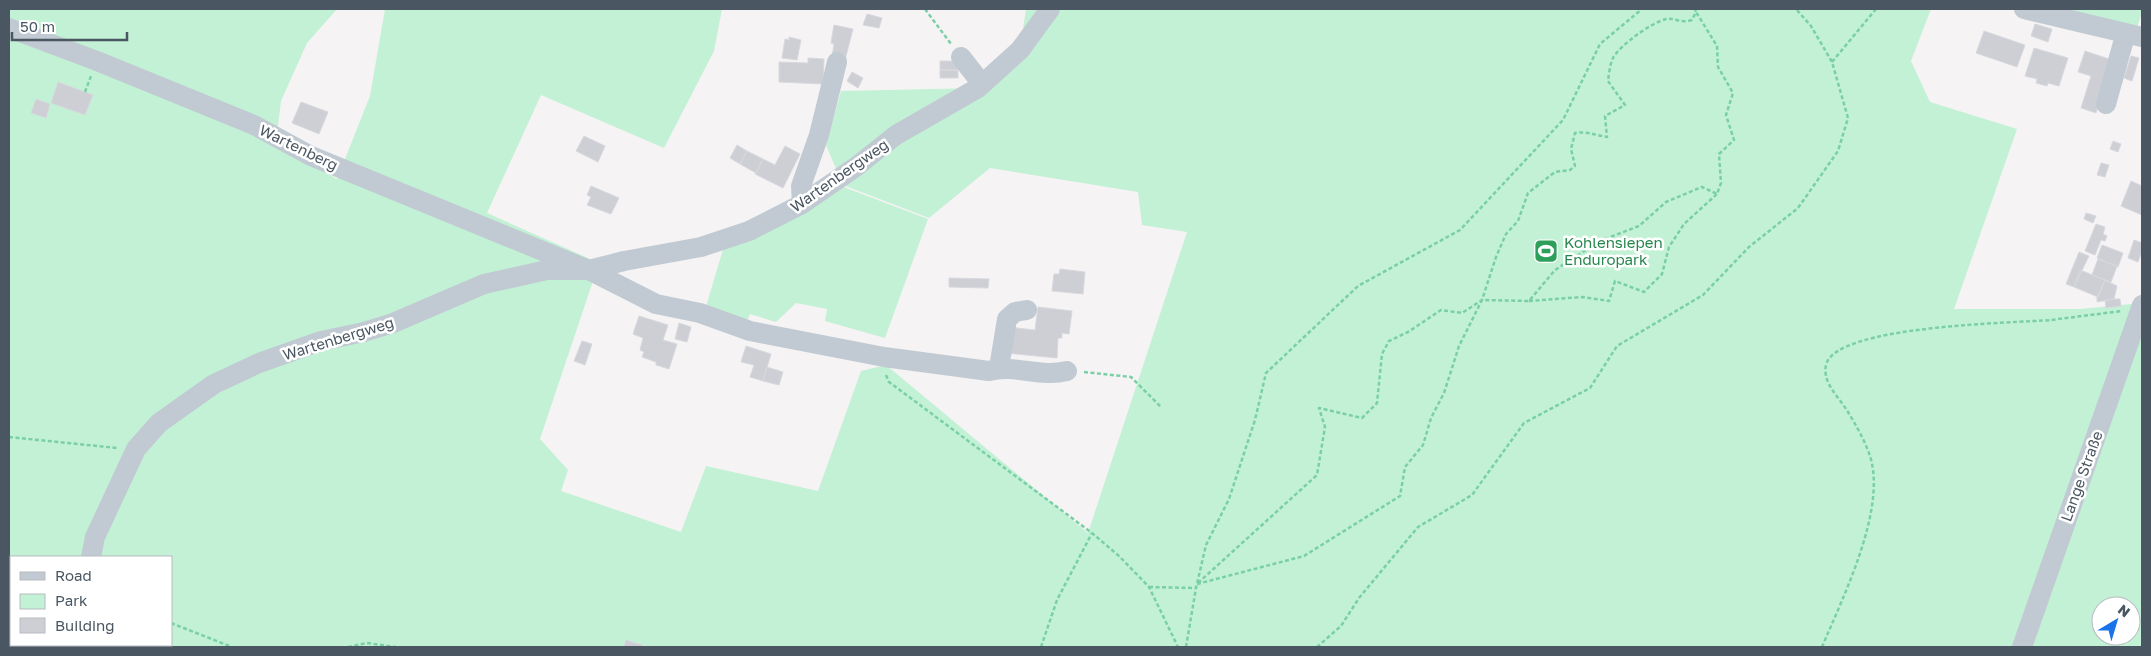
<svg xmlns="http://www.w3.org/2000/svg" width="2151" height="656" font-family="'Golos Text',sans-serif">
	<rect width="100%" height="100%" fill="#f5f3f3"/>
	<path fill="#c3f1d5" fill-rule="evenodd" d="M9 9H337L307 43 281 101 276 142 337 179 370 96 385 9H722L714 51 664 148 541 95 487 213 599 263 540 439 568 470 561 491 681 532 706 466 818 491 861 371 886 365 1088 533 1187 232 1142 225 1138 192 990 168 929 218 843 185 826 145 841 91 978 88 1020 50 1026 9H1931L1911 61 1930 102 2017 129 1954 309H2080L2142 303V647H9ZM11 557H171V645H11ZM2101 606H2131V636H2101Z
		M2032 9H2142V12L2133 41Z
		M841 186 928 219 885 338 825 321 827 309 796 303 776 322 750 314 746 324 705 310 724 246Z"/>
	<path fill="#cdcfd5" stroke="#d7d9de" d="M867 14 882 18 879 28 863 25Z
		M2035 24 2052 29 2048 42 2031 36Z
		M834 25 853 29 845 60 832 57 834 44 831 43Z
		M1984 31 2025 45 2017 67 1976 53Z
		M789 37 801 40 797 60 782 58 785 39 789 40Z
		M2034 48 2068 58 2059 86 2048 83 2047 86 2036 83 2037 79 2025 76Z
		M2085 51 2112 60 2096 113 2081 108 2091 76 2078 72Z
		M2131 56 2139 58 2132 81 2124 78Z
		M808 58 824 59 823 84 779 82V62L808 63Z
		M940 61H958V70H940Z
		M940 70H958V78H940Z
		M852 72 863 78 858 88 847 81Z
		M58 82 93 95 85 115 51 103Z
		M36 99 50 104 46 118 31 113Z
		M301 102 328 112 319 134 292 123Z
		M584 136 605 146 598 162 576 151Z
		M2113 141 2121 144 2118 152 2110 149Z
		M737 145 747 151 740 164 730 158Z
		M785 146 800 154 783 188 755 174 763 159 775 165Z
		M747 151 763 159 756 173 740 164Z
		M2101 163 2109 165 2105 177 2097 175Z
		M2131 181 2142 186V215L2121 206Z
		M591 186 619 198 611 214 587 205 591 197 587 195Z
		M2086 213 2096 216 2093 223 2084 219Z
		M2096 224 2105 227 2103 234 2107 236 2105 241 2101 240 2095 255 2085 251Z
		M2134 240 2142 243V251L2138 262 2128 258Z
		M2102 245 2123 253 2118 267 2097 258Z
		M2079 252 2089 256 2074 287 2066 284Z
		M2098 259 2117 266 2111 282 2092 275Z
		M1060 269 1085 272 1083 294 1052 291 1054 274H1059Z
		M2080 270 2105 280 2098 297 2074 287Z
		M949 278 989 279 988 288 949 287Z
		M2105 280 2117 286 2114 299 2097 302V297Z
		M2114 299H2120L2121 306 2106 308 2105 300Z
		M1038 307 1072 311 1069 334 1062 333V338H1058L1057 358 1005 353 1008 327 1035 330Z
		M639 316 668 325 663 340 677 344 669 369 656 365V362L642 357 644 352 640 350 643 338 633 334Z
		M679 323 691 327 687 342 675 339Z
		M582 341 592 344 585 365 574 361Z
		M746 346 771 354 763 381 750 377 754 365 741 362Z
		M767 367 783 372 779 385 763 381Z
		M626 640 642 645V647H624Z"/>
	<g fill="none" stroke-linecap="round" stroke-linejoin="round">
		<path stroke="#7ad0a6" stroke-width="2.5" stroke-dasharray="4 2.5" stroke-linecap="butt" d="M925 9 951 44
			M1832 62 1876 9
			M85 92 91 76
			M1529 301 1583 297 1609 301 1615 281 1644 292 1662 274 1669 247 1684 224 1717 194
			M1084 372 1131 377 1161 407
			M886 375 889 382 1092 533 1119 556 1149 587 1178 647
			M9 437 117 448
			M1198 583 1317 475 1325 427 1319 408 1362 418 1377 403 1382 354 1389 341 1408 332 1441 310 1462 313 1482 300 1496 257 1506 234 1518 221 1528 193 1555 172 1570 170 1575 166 1571 149 1575 133C1587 131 1595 135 1607 137L1605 116 1625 105 1608 81C1609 74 1610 64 1613 58 1620 45 1651 23 1666 19 1674 17 1679 24 1692 20L1696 12 1695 9
			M1197 584 1304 556 1400 496 1405 467 1423 445 1431 418 1444 393 1459 346 1482 300 1529 301 1555 270 1600 241 1639 226 1666 202 1702 187 1717 194 1721 183 1719 154 1734 140 1726 115 1733 93 1718 67 1717 46 1696 12
			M1149 587 1196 588 1206 545 1229 499 1255 420 1266 373 1358 286 1460 230 1563 120 1600 44 1642 9
			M171 623 232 647
			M348 647 367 643 396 647
			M1041 647 1057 600 1092 533
			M1186 647 1196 588
			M1317 647 1341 626 1359 598 1418 527 1472 495 1524 423 1590 388 1617 346 1703 295 1749 247 1798 208 1838 151 1848 118 1832 62 1811 26 1796 9
			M1822 647C1843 597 1887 509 1870 456 1865 441 1856 425 1848 412 1839 397 1822 383 1826 365 1835 325 2015 323 2051 320 2074 317 2098 314 2122 311"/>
		<path stroke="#c1cad2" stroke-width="20" d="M2024 9 2142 37
			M9 28 97 61 254 125 311 156 589 270 656 304 700 313 750 331 884 357 989 371C1015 364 1040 378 1067 371
			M961 57 982 84
			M2106 104 2123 43
			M802 204 801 186 819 135 837 62
			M999 368 1007 319 1015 312 1027 310
			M91 557 95 537 136 449 159 423 214 384 259 363 321 341 364 332 393 323 484 284 547 270H589L624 261 701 247 749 231 802 204 857 166 896 135 978 88 1020 50 1050 9
			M102 645V647
			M2022 647 2142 305"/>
	</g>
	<defs>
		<g id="stadium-square" transform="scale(1.25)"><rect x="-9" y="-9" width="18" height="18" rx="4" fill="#2e9e5b" stroke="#fff"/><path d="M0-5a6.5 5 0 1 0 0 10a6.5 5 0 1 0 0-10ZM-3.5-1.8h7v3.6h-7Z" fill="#fff"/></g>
	</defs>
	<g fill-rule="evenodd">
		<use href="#stadium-square" x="1546" y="251"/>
	</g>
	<g text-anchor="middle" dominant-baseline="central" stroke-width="5" stroke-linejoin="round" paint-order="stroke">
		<g font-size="15" fill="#4a5661" stroke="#fff">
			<text transform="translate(299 147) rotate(26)">Wartenberg</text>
			<text transform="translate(839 175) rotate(-35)">Wartenbergweg</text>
			<text transform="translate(338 338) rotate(-17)">Wartenbergweg</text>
			<text transform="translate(2081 476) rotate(-70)">Lange Straße</text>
		</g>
		<g font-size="15" fill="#27864d" stroke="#fff" text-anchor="start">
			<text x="1564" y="242">Kohlensiepen<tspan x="1564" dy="17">Enduropark</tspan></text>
		</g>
	</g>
	<rect width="2151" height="656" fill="none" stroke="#4a5661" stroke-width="20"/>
	<rect x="10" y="556" width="162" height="90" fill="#ffffff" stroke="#b7bbc0"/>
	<rect x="20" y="572" width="25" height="8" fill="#c1cad2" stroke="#b7bbc0"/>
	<text x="55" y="581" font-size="15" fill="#4a5661">Road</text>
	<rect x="20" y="594" width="25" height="15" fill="#c3f1d5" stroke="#b7bbc0"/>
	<text x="55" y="606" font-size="15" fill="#4a5661">Park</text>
	<rect x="20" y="618" width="25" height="15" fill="#cdcfd5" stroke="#b7bbc0"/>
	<text x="55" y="631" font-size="15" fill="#4a5661">Building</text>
	<g transform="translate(2116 621) rotate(38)"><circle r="24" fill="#ffffff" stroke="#b7bbc0"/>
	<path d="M0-4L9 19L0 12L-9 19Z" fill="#1a73e8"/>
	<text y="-8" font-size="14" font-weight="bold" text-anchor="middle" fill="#4a5661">N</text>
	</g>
	<path d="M12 32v8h115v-8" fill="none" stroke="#4a5661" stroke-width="2.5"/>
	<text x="20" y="32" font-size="15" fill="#4a5661" stroke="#ffffff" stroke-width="4" paint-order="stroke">50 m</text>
</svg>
